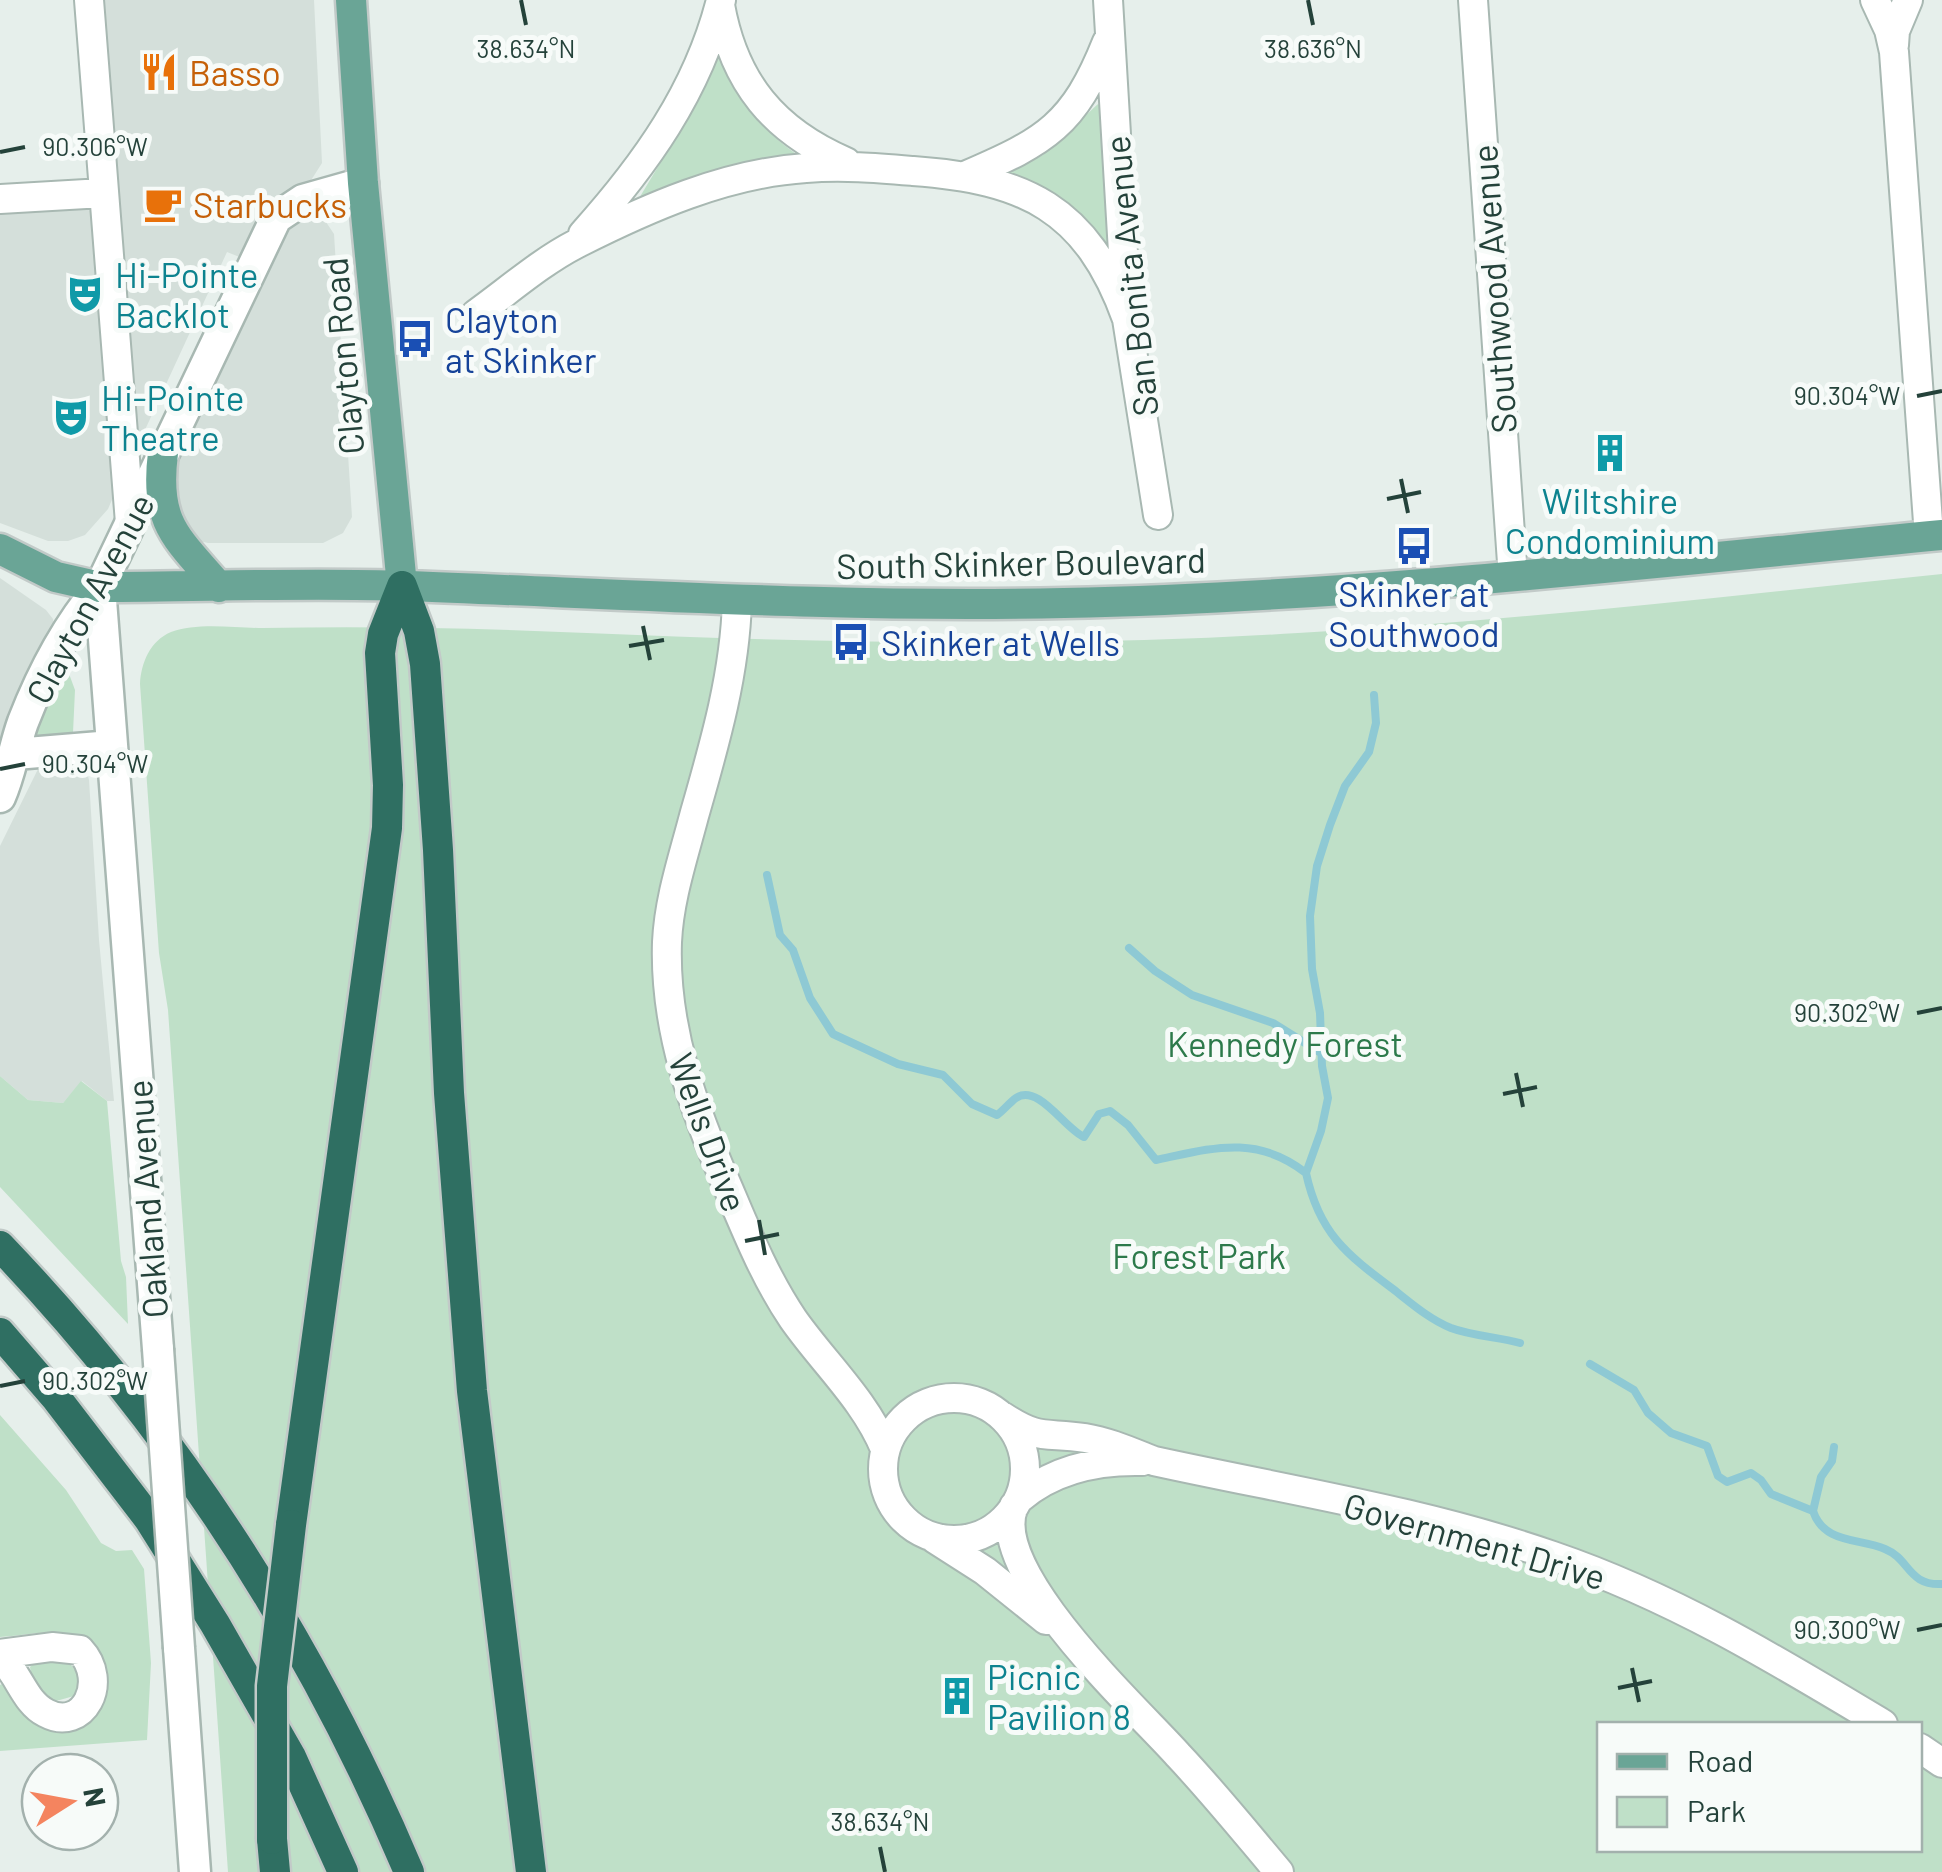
<svg xmlns="http://www.w3.org/2000/svg" width="1942" height="1872" font-family="Barlow,sans-serif">
	<rect width="100%" height="100%" fill="#e6efeb"/>
	<path fill="#d4dfda" d="M98 0H314L322 163 308 185 242 258 227 252 138 445 134 446Z
		M82 209 93 211 117 488 108 509 85 535 68 541H48L0 523V214Z
		M298 217H313L326 222 334 234 352 517 343 533 323 543H208L195 540 182 530 172 475 288 225Z
		M0 578 46 610 53 619 54 627 8 732 0 739Z
		M75 763 86 768 89 780 99 940 114 1101H107L82 1081 63 1103 28 1100 0 1076V846L40 765Z"/>
	<path fill="#bfe0c8" fill-rule="evenodd" d="M718 55 723 56C740 96 762 133 800 156L638 200 680 130 713 59Z
		M1098 104 1102 108 1111 249 1105 251 1005 175 1043 155Z
		M1942 574V1872H228L168 1010 159 953 140 684C141 663 150 641 171 632 197 622 236 628 263 628 371 626 479 628 587 633 823 643 1062 648 1298 633 1513 621 1728 596 1942 574ZM1600 1724H1920V1850H1600Z
		M65 663 75 690 73 733 32 736Z
		M0 1076 28 1100 63 1103 81 1081 107 1101 121 1261 126 1277 128 1324 0 1187Z
		M0 1415 66 1490 101 1543 116 1551 132 1550 144 1569 151 1663 147 1740 0 1751V1685L6 1682 68 1727 90 1721C115 1691 115 1647 70 1635 51 1629 21 1636 0 1637Z
		M37 1660C65 1662 73 1656 81 1686L74 1696 56 1701C42 1695 32 1683 30 1667Z"/>
	<g fill="none" stroke-linecap="round" stroke-linejoin="round">
		<path stroke="#8ec9d4" stroke-width="8" d="M767 875 780 935 793 950 810 998 833 1034 898 1064 943 1075 972 1104 997 1115C1004 1110 1009 1103 1016 1098 1038 1083 1065 1129 1084 1137L1099 1114 1110 1111 1128 1125 1156 1160C1213 1148 1256 1134 1306 1173 1319 1233 1346 1254 1393 1289 1411 1303 1429 1319 1451 1328 1472 1336 1499 1337 1520 1343
			M1129 948 1155 971 1192 995 1273 1023 1321 1053
			M1306 1173 1321 1131 1328 1098 1322 1066 1320 1013 1312 969 1310 916 1317 866 1330 825 1345 786 1369 752 1376 723 1374 695
			M1590 1364 1634 1390 1648 1413 1671 1433 1707 1446 1718 1476 1727 1482 1751 1473 1761 1480 1771 1494 1813 1511C1824 1544 1859 1538 1885 1549 1910 1559 1908 1586 1942 1584
			M1813 1511 1821 1477 1832 1461 1834 1447"/>
		<g stroke="#a8b8b2" stroke-width="32">
			<path id="minor" d="M89 0 130 523
				M1108 0 1127 319 1158 515
				M1473 0 1513 577
				M1875 0 1889 30 1894 52 1929 536
				M720 5C734 83 774 131 846 162
				M1894 45 1895 31 1908 0
				M967 175C1046 141 1074 125 1107 42
				M0 199 103 193
				M583 234C645 165 698 91 721 0
				M476 314C508 291 541 262 576 244 647 208 726 173 806 168 842 165 877 168 913 171 1025 179 1087 208 1127 319
				M737 601C735 675 714 746 694 816 683 858 669 899 667 942 664 1030 694 1110 729 1190 748 1235 766 1279 793 1319 823 1362 865 1400 885 1449
				M883 1469a71 71 0 1 1 142 0a71 71 0 1 1-142 0Z
				M1002 1416C1040 1441 1044 1432 1085 1438 1109 1442 1131 1452 1154 1461 1286 1490 1424 1511 1553 1556 1673 1597 1775 1659 1883 1724
				M1020 1498C1054 1469 1099 1460 1142 1461
				M1014 1506C986 1571 1137 1709 1178 1755 1213 1792 1246 1833 1279 1872
				M935 1539 985 1571 1046 1620
				M0 1654 52 1647 80 1650C110 1682 83 1733 46 1713 24 1702 19 1673 0 1657
				M1920 1748 1942 1763"/>
		</g>
		<g stroke="#a8b8b2" stroke-width="35">
			<path id="tertiary" d="M100 587 158 1349
				M15 754 112 746
				M0 797C11 772 14 747 23 722 42 673 66 627 100 587L276 218 303 200 363 183
				M179 1648 195 1872"/>
		</g>
		<g stroke="#c2cac8" stroke-width="35">
			<path id="primary" d="M351 0 363 183 402 586
				M163 453C154 523 176 537 219 587
				M0 549 56 577 100 587C202 587 304 582 406 586 625 594 844 608 1064 603 1358 597 1650 563 1942 535"/>
		</g>
		<g stroke="#c2cac8" stroke-width="35">
			<path id="motorway" d="M402 586 419 631 425 664 438 850 449 1093 472 1391 531 1872
				M0 1246C174 1428 311 1640 409 1872
				M0 1333 57 1399 149 1519 215 1624 291 1757 343 1872
				M291 1525 387 828 388 785 380 653 383 634 402 586
				M272 1839 275 1872"/>
		</g>
		<use href="#minor" stroke="#fff" stroke-width="28"/>
		<use href="#tertiary" stroke="#fff" stroke-width="30"/>
		<use href="#primary" stroke="#6aa596" stroke-width="30"/>
		<use href="#motorway" stroke="#2f6f62" stroke-width="30"/>
		<g stroke="#a8b8b2" stroke-width="35" stroke-linecap="butt">
			<path id="tertiary-bridge" d="M158 1349 179 1648"/>
		</g>
		<g stroke="#c2cac8" stroke-width="35" stroke-linecap="butt">
			<path id="motorway-bridge" d="M272 1839V1686L291 1525"/>
		</g>
		<use href="#tertiary-bridge" stroke="#fff" stroke-width="30"/>
		<use href="#motorway-bridge" stroke="#2f6f62" stroke-width="30"/>
	</g>
	<path fill="none" stroke="#24423a" stroke-width="4" d="M521 0 526 25M1308 0 1313 25M0 152 25 147M1917 396 1942 391M1401 479 1408 513M1387 499 1421 492M643 626 650 660M629 646 664 640M0 769 25 764M1917 1013 1942 1008M1516 1073 1523 1107M1503 1094 1537 1087M759 1220 765 1255M745 1241 779 1234M0 1386 25 1381M1917 1630 1942 1625M1632 1668 1639 1702M1618 1688 1652 1681M880 1847 885 1872"/>
	<defs>
		<g id="restaurant-bare" transform="scale(3)"><path d="M-5-6h1v4h1v-4h1v4h1v-4h1v5L-1.5 .5V6h-2V.5L-5-1ZM5-6V6H3V1.5H1.5Q1.5-4 5-6Z" fill="#e8710a" stroke="#f7fbf9" stroke-width="2.5" paint-order="stroke"/></g>
		<g id="cafe-bare" transform="scale(3)"><path d="M-5.5-4.5H6V0H3Q3 3.5 0 3.5H-2.5Q-5.5 3.5-5.5 0ZM3-3.2v2h1.7v-2ZM-6 4.5H4V6H-6Z" fill="#e8710a" stroke="#f7fbf9" stroke-width="2.5" paint-order="stroke"/></g>
		<g id="theatre-bare" transform="scale(3)"><path d="M-5-5.5Q0-4 5-5.5V0Q5 5 0 6Q-5 5-5 0ZM-3.3-2.5H-1v1.5H-3.3ZM1-2.5H3.3v1.5H1ZM-2.8 1Q0 5.5 2.8 1Z" fill="#0f9aa8" stroke="#f7fbf9" stroke-width="2.5" paint-order="stroke"/></g>
		<g id="bus-bare" transform="scale(3)"><path d="M-5-6H5V4H4V6H2V4H-2V6H-4V4H-5ZM-3.5-4V0h7V-4ZM-3.5 1.2v1.5H-2V1.2ZM2 1.2v1.5H3.5V1.2Z" fill="#1a4fb4" stroke="#f7fbf9" stroke-width="2.5" paint-order="stroke"/></g>
		<g id="building-bare" transform="scale(3)"><path d="M-4-6H4V6H1V3H-1V6H-4ZM-2.5-4.3h1.7v1.8h-1.7ZM.8-4.3h1.7v1.8H.8ZM-2.5-1h1.7V.8h-1.7ZM.8-1h1.7V.8H.8Z" fill="#0f9aa8" stroke="#f7fbf9" stroke-width="2.5" paint-order="stroke"/></g>
	</defs>
	<g fill-rule="evenodd">
		<use href="#restaurant-bare" x="159" y="72"/>
		<use href="#cafe-bare" x="163" y="204"/>
		<use href="#theatre-bare" x="85" y="294"/>
		<use href="#bus-bare" x="415" y="339"/>
		<use href="#theatre-bare" x="71" y="417"/>
		<use href="#building-bare" x="1610" y="453"/>
		<use href="#bus-bare" x="1414" y="546"/>
		<use href="#bus-bare" x="851" y="642"/>
		<use href="#building-bare" x="957" y="1696"/>
	</g>
	<g text-anchor="middle" dominant-baseline="central" stroke-width="10" stroke-linejoin="round" paint-order="stroke">
		<g font-size="35" fill="#c56008" stroke="#f7fbf9" text-anchor="start">
			<text x="189" y="72">Basso</text>
			<text x="193" y="204">Starbucks</text>
		</g>
		<g font-size="35" fill="#0d838f" stroke="#f7fbf9" text-anchor="start">
			<text x="115" y="274">Hi-Pointe<tspan x="115" dy="40">Backlot</tspan></text>
			<text x="101" y="397">Hi-Pointe<tspan x="101" dy="40">Theatre</tspan></text>
			<text x="1610" y="500" text-anchor="middle">Wiltshire<tspan x="1610" dy="40">Condominium</tspan></text>
			<text x="987" y="1676">Picnic<tspan x="987" dy="40">Pavilion 8</tspan></text>
		</g>
		<g font-size="35" fill="#24423a" stroke="#f7fbf9">
			<text transform="translate(1130 276) rotate(-96)">San Bonita Avenue</text>
			<text transform="translate(1493 289) rotate(-94)">Southwood Avenue</text>
			<text transform="translate(342 356) rotate(-95)">Clayton Road</text>
			<text transform="translate(1021 562) rotate(-1)">South Skinker Boulevard</text>
			<text transform="translate(89 598) rotate(-62)">Clayton Avenue</text>
			<text transform="translate(709 1132) rotate(70)">Wells Drive</text>
			<text transform="translate(146 1199) rotate(-94)">Oakland Avenue</text>
			<text transform="translate(1475 1540) rotate(16)">Government Drive</text>
		</g>
		<g font-size="35" fill="#164399" stroke="#f7fbf9" text-anchor="start">
			<text x="445" y="319">Clayton<tspan x="445" dy="40">at Skinker</tspan></text>
			<text x="1414" y="593" text-anchor="middle">Skinker at<tspan x="1414" dy="40">Southwood</tspan></text>
			<text x="881" y="642">Skinker at Wells</text>
		</g>
		<g font-size="35" fill="#2d7a4b" stroke="#f7fbf9">
			<text x="1285" y="1043">Kennedy Forest</text>
			<text x="1199" y="1255">Forest Park</text>
		</g>
	</g>
	<g font-size="25" text-anchor="middle" fill="#24423a" stroke="#f7fbf9" stroke-width="10" stroke-linejoin="round" paint-order="stroke">
		<text x="526" y="58">38.634°N</text>
		<text x="1313" y="58">38.636°N</text>
		<text x="95" y="156">90.306°W</text>
		<text x="1847" y="405">90.304°W</text>
		<text x="95" y="773">90.304°W</text>
		<text x="1847" y="1022">90.302°W</text>
		<text x="95" y="1390">90.302°W</text>
		<text x="1847" y="1639">90.300°W</text>
		<text x="880" y="1831">38.634°N</text>
	</g>
	<rect x="1597" y="1722" width="325" height="130" fill="#f7fbf9" stroke="#a3b1ad" stroke-width="2.5"/>
	<rect x="1617" y="1754" width="50" height="15" fill="#6aa596" stroke="#a3b1ad" stroke-width="2.5"/>
	<text x="1687" y="1772" font-size="30" fill="#24423a">Road</text>
	<rect x="1617" y="1797" width="50" height="30" fill="#bfe0c8" stroke="#a3b1ad" stroke-width="2.5"/>
	<text x="1687" y="1822" font-size="30" fill="#24423a">Park</text>
	<g transform="translate(70 1802) rotate(79)"><circle r="48" fill="#f7fbf9" stroke="#a3b1ad" stroke-width="2.5"/>
	<path d="M0-8L18 38L0 25L-18 38Z" fill="#f4845f"/>
	<text y="-15" font-size="28" font-weight="bold" text-anchor="middle" fill="#24423a">N</text>
	</g>
</svg>
